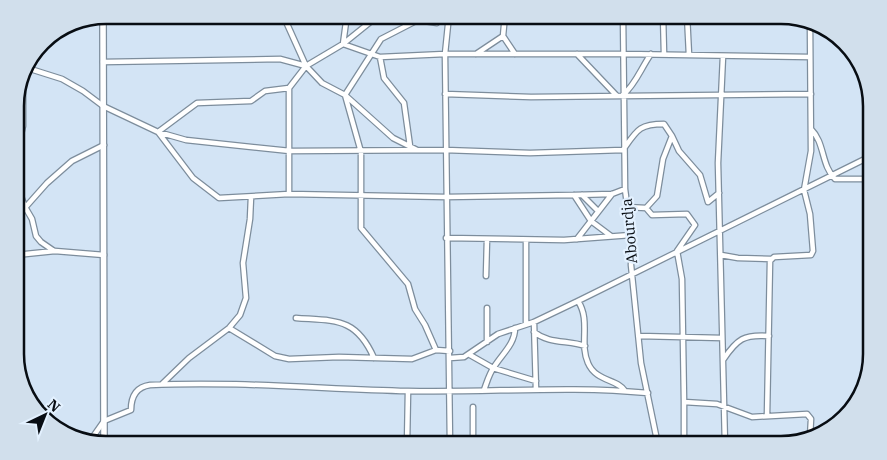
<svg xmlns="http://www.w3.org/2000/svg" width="887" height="460" font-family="'IBM Plex Serif',serif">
	<rect width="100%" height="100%" fill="#d3e4f5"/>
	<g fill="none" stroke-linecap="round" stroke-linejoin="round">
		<g stroke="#7d8d9c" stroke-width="7">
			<path id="street" d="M283 15 306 66 322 83 345 95 393 138 417 150
				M347 15 343 44 380 57 445 54H624L810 57
				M449 15 445 54 450 445
				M596 15 623 16
				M623 15 625 189 632 242 631 265 641 363 658 445
				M663 15 664 54
				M673 15 783 16
				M687 15 689 55
				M503 36 515 54
				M476 54 503 36 505 15
				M577 54 616 95
				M723 56 718 163 725 445
				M380 57 384 78 404 103 410 146
				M103 62 280 59 306 66
				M24 67 62 79 83 91 103 106 158 132 186 140 290 151 445 150 530 153 623 150C637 130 639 124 664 124L672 136 663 159 657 196 646 208 652 215 687 214 695 225 677 251 682 279 684 402
				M445 94 531 97 811 94
				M623 95C636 84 641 68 651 54
				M811 129C825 143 821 165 835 179H871
				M158 132 193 178 219 198 289 194 446 197 574 195 612 194 625 189
				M158 132 197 103 251 101 265 91 289 88
				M672 136 679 151 700 175 708 202 719 193
				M15 160 23 126V72
				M15 180 25 207 32 219 36 236 41 242 54 251
				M289 194V88L306 66 343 44 379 15
				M574 195 591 221 611 236
				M582 195 598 211
				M627 207 646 208
				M446 238 564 240 631 235
				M577 239 612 194
				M16 248 19 218 23 210 47 183 72 161 104 145
				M16 255 55 251 104 255
				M721 255 738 258 771 259
				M486 276 487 239
				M578 301C591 321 579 343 588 363 596 382 618 379 625 391
				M487 308V342
				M296 318C335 321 356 317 374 358
				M534 322 536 390
				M526 324V240
				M229 328 275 356 289 359 339 357 412 359 436 350 450 351
				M534 332C549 344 568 340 585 346
				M639 336 722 338
				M436 350 425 325 415 309 408 284 361 228V152L345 95 381 39 418 20 437 23 443 15
				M470 355 493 368 536 381
				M450 358 464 357 498 334 534 322 578 301 871 156
				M723 360C737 339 744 334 769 336
				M162 384 189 358 229 328 240 315 246 298 243 263 250 219 251 197
				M484 390C487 382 489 374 494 367 502 354 515 344 515 328
				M473 407V445
				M767 416 770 261 774 257 811 255 813 251 810 214 804 190 811 151 810 22
				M90 441 104 421 131 410C131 397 136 387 150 385 236 381 322 389 408 391 488 393 568 385 648 393
				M407 445 408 391
				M684 445V402L717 404 752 417 807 414 811 419 810 437"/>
		</g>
		<g stroke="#7d8d9c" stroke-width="8">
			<path id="secondary" d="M103 16 104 444"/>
		</g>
		<use href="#street" stroke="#fff" stroke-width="4.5"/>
		<use href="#secondary" stroke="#fff" stroke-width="5.5"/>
	</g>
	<g text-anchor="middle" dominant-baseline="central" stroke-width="4.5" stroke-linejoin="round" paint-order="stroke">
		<g font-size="15" fill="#080d13" stroke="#e3f1ff">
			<text transform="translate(629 231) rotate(-95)">Abourdja</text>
		</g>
	</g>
	<path d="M0 0H887V460H0ZM106 24H781A82 82 0 0 1 863 106V354A82 82 0 0 1 781 436H106A82 82 0 0 1 24 354V106A82 82 0 0 1 106 24Z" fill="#d1dfec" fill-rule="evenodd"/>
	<path fill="none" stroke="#080d13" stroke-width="2.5" d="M106 24H781A82 82 0 0 1 863 106V354A82 82 0 0 1 781 436H106A82 82 0 0 1 24 354V106A82 82 0 0 1 106 24Z"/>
	<g transform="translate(45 415) rotate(43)" stroke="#e3f1ff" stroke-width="4" paint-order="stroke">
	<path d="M0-4L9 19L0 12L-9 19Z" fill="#080d13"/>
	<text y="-8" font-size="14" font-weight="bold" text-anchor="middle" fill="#080d13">N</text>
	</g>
</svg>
